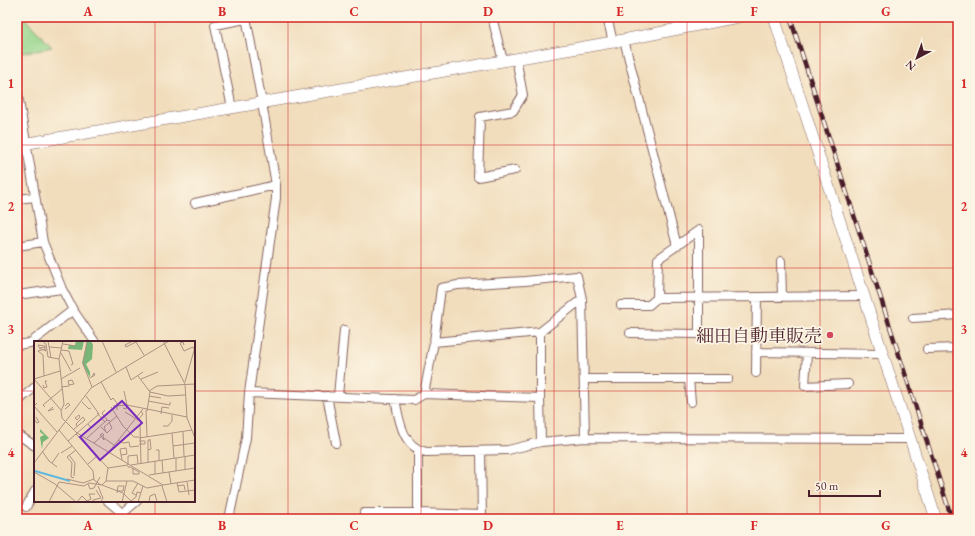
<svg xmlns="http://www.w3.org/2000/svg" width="975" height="536" font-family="'EB Garamond','Noto Serif JP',serif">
	<rect width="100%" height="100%" fill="#fcf5e5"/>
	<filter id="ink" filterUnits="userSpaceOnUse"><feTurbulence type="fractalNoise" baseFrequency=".025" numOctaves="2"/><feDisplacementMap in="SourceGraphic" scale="8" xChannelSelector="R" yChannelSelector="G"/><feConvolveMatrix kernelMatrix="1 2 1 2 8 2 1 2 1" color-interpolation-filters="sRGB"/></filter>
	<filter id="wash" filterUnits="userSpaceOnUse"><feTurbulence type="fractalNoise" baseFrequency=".012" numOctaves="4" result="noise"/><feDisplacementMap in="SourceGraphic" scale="16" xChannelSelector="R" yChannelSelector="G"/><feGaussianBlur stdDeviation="0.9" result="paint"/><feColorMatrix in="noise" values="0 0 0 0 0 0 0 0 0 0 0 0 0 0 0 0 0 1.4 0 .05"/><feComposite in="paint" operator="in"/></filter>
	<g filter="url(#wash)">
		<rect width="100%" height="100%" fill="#f1ddbc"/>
		<path fill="#95d58b" stroke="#707a5b" d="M17 17H29L26 20 52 47 17 54Z"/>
	</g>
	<g filter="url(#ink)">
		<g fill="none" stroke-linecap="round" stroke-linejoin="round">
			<g stroke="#84625e" stroke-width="10">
				<path id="minor" d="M492 17 503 61
					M607 17 613 42
					M624 40 677 246
					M17 96 18 95 43 242 62 289 73 310 95 342
					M232 108 215 25 246 19
					M515 170 478 177 480 117 513 111 523 95 516 58
					M17 199 35 197
					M195 203 276 185
					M17 246 43 242
					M781 261 782 297
					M17 295 62 289
					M621 305H649L657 298 864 296
					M913 318 958 315
					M630 333 699 334V230L658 259 657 298
					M434 342 540 332
					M17 345 30 343 73 310
					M927 349 958 348
					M756 352 882 354
					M807 353 805 386 848 384
					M756 373 757 297
					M584 379H728
					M689 379 691 402
					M249 393 414 400 424 394 540 398V332L582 299
					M424 394 434 342 441 288 458 285 525 281 577 276 582 299 585 438
					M327 396 336 443
					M338 396 344 330
					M540 398 541 442
					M395 399C399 419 402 447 426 452L508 450 541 442 585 438 909 439
					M17 402 35 387
					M17 434 35 446
					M418 450V519
					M481 451 482 519
					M108 501 129 519
					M26 507 35 491
					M118 519 123 513 137 501
					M229 519 246 438 249 393 276 198V185L262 103 246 17
					M364 519V513H418L482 515"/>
			</g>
			<g stroke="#84625e" stroke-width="12">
				<path id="tertiary" d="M774 17 936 519
					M17 145 613 42 738 17"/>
			</g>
			<use href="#minor" stroke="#fff" stroke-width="8"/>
			<use href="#tertiary" stroke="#fff" stroke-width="11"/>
			<g stroke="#4a1f2b" stroke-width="4.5">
				<path id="rail" d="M790 17 952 519"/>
			</g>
			<use href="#rail" stroke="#fcf5e5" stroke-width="3" stroke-dasharray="9" stroke-linecap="butt"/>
		</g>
	</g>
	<path fill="none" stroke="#d62828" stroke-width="1" stroke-opacity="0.55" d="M155 17V342M288 17V519M421 17V519M554 17V519M687 17V519M820 17V519M17 145H958M17 268H958M17 391H35M194 391H958M155 501V519"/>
	<circle fill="#d1495b" stroke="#fcf5e5" stroke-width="1.5" cx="830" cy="335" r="4"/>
	<g text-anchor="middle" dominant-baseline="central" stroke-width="3.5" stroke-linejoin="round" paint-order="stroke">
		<g font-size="18" fill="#4a1f2b" stroke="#fcf5e5" text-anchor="end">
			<text x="822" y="335">細田自動車販売</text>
		</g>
	</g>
	<g transform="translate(34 341)">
		<rect width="161" height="161" fill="#f1ddbc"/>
		<path d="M42 0H50L48 9 34 8 35 4H41ZM53 0H57L59 4 58 18 52 23 56 31V37L48 22ZM6 88 15 97 9 101 8 108 6 96 10 94 6 91Z" fill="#78b677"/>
		<path fill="none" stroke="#61b8de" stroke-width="2" d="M1 130 36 140"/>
		<path fill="none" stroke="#ae9182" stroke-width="1" d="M8 0 12 3 14 16 25 18M14 0 17 17M29 0 25 18 30 63 27 70 28 77 43 92 129 144 161 139M53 0 49 23 58 46M68 0 82 31M99 0 91 4 92 6 102 1M129 0 151 43 153 77 161 97M102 1 110 14M29 3 42 5M150 4 149 1 146 2 150 10 159 6 160 8M5 6 4 4 11 5V8L12 10 5 7 11 6M15 6 28 7M27 9 35 10 39 23 37 24M27 12 37 30M92 26 97 39 109 31M26 30 0 38 27 69M10 35 9 14 4 10 11 8M104 35 116 51 113 70M56 37 61 34 60 32 58 36M27 38 46 27M107 38 124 31M67 41 77 59 79 57 83 62V69M151 41 161 6M9 44 10 47 13 46 11 40H13M27 46 35 45V44L34 40 38 39 40 43 35 44M115 50 123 45 161 43M116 51 134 55 151 54M115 55 127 57M114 60 136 64V61M48 61 55 68 57 67M3 62 0 65 23 91M79 65 93 64 153 76M11 66 9 64 28 48M19 66 14 70 20 68M77 66 89 85 100 96H105M89 67 92 68 93 64 90 50M31 68 36 64 34 62 31 65M71 69 68 72 73 79M112 69 113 96M91 71 104 79 109 73 107 70M63 72 71 81M127 73 128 66 135 67M45 74 46 76 43 79 41 77ZM0 78 3 82 5 81 2 76M54 83 57 87 62 82M106 84 107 122M43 85 42 83 49 76 51 79M129 85H134L138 80V74M67 86 73 92 78 87 75 81M40 88 51 79M25 89 59 130 60 139 67 144M72 91 70 86 83 75M149 91 150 115M69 92 66 94 70 99 69 94M138 92 140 117M42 93 74 127 94 124V115L103 114 104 123M53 97 73 79 76 80M70 97 80 104M105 97 158 89M84 99 89 102 95 101 96 106 105 105M34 100 65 73 52 55M105 100H111V103H105M60 102 70 93M139 105 161 102M114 109 117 108 116 98M122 109H125V120M8 110 15 120 23 126M75 111 109 68M27 112 38 105M35 114 41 122 40 135M87 114 93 113 92 107 86 108 88 119M151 116V129M142 117V130M128 119 129 132M121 120V133M114 121V99H116M0 122 57 47 135 0M18 122 25 112M54 123 63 115M97 124 161 114M94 125V126H96L105 131V133H99V127M0 131 21 143 42 161M135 131 137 143M115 134 161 127M40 137 37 136 38 122 33 116 42 109M33 138 49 142 60 138M72 140H99L113 147 129 144M153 141 155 154M143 142 145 151 161 149M54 143 56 148 60 147 66 136M68 144 89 152 98 161M64 145 69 157 67 161M128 145 133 161M143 145 150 144 151 149M83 152 84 145H90L89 150H83M102 154 98 152 104 142M53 160 57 158 55 153H61M97 160 102 156 103 151 107 152M15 161 25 141 50 145 55 142 68 144 72 140 74 127M43 161 48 155 53 160M59 161V159L67 157 62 149M88 161 93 140M104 161 109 145M115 161 116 155 121 153 123 161"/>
		<path fill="#7b2cbf" fill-opacity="0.15" stroke="#7b2cbf" stroke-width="2" d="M88 60 108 82 66 119 46 96Z"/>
		<rect width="161" height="161" fill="none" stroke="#4a1f2b" stroke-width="2"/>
	</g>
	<rect width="975" height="536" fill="none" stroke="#fcf5e5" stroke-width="44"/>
	<g transform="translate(917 58) rotate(221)" stroke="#fcf5e5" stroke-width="3" paint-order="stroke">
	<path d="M0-3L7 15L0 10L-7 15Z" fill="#4a1f2b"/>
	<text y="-6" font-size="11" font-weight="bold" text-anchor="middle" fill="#4a1f2b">N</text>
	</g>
	<path d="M809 490v6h71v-6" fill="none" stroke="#4a1f2b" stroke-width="2"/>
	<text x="815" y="490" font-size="12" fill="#4a1f2b" stroke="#fcf5e5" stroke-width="3" paint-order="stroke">50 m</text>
	<rect x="22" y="22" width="931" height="492" fill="none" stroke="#d62828" stroke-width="1.5"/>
	<g font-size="13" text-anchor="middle" font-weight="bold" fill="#d62828">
		<text x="88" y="16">A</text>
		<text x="222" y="16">B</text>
		<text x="354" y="16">C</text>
		<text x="488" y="16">D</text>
		<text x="620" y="16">E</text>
		<text x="754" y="16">F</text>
		<text x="886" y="16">G</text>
		<text x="11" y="88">1</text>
		<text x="964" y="88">1</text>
		<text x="11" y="211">2</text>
		<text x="964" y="211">2</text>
		<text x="11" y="334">3</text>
		<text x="964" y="334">3</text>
		<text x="11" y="457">4</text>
		<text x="964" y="457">4</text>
		<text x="88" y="530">A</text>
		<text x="222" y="530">B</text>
		<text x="354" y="530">C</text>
		<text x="488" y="530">D</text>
		<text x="620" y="530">E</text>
		<text x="754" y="530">F</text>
		<text x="886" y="530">G</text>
	</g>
</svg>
